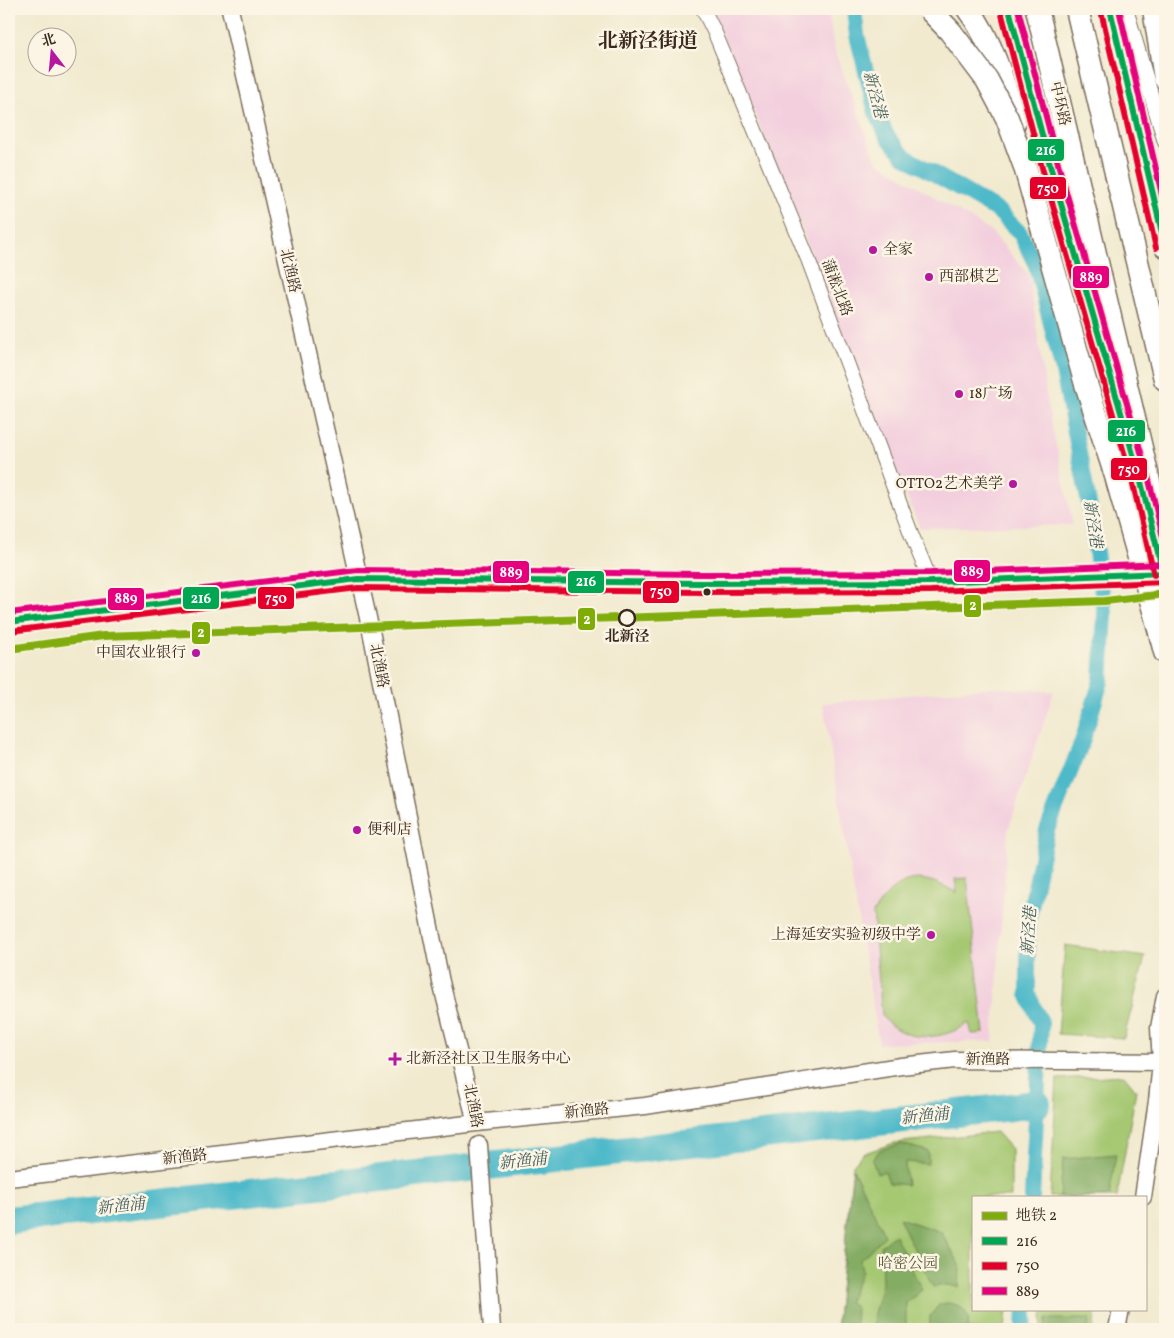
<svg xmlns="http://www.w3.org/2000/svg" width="1174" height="1338" font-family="Vollkorn,'Noto Serif SC',serif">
	<rect width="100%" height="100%" fill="#fcf5e5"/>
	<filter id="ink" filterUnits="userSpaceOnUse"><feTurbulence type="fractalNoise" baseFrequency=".02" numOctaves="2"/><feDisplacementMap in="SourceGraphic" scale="10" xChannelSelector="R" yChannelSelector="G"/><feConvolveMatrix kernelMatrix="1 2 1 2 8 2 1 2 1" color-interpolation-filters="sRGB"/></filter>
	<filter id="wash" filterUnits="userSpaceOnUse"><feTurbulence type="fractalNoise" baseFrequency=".0096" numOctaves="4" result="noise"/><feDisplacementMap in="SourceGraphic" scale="20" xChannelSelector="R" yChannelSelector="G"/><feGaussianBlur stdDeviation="1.12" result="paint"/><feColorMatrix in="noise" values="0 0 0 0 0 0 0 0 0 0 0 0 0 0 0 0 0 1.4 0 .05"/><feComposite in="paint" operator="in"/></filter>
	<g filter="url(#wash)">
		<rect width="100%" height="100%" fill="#f1eacf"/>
		<path fill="#f3cfde" d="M711 9H828L834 48 876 161 992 232 1029 275 1048 407 1073 525 920 528 879 431 787 191Z
			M994 687 1054 692 1008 830 993 1041 879 1044 823 703Z"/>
		<path fill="#a6c872" stroke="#707948" d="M967 878 984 1033 972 1034 969 1023C942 1041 903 1044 882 1016L873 913C898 875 918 870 957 893L955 879Z
			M1065 945 1145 957 1124 1038 1058 1034Z
			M1124 1075 1136 1090 1117 1197H1050L1057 1079Z
			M996 1132 1011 1149V1197H973V1309H1007L1005 1329H836L853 1165 862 1154 894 1143Z
			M1043 1309H1096L1093 1329H1041Z"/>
		<path fill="#84ac64" stroke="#606b41" d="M901 1144 928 1151V1164L905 1162 907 1185 889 1183 885 1171 877 1174 872 1160 880 1150Z
			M1116 1154 1109 1197H1060L1063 1159Z
			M853 1169 885 1236 860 1260 862 1271 848 1303 856 1307 855 1329H836Z
			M899 1218 941 1232 960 1265 959 1287 946 1285 933 1287Z
			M895 1235 922 1290 906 1303V1329H873L874 1313 882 1284 881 1245Z
			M946 1303C962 1303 971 1314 968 1329H930V1316L939 1305Z
			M1046 1319H1090L1088 1329H1045Z"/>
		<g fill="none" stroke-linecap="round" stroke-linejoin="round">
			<path stroke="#4db9c9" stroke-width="16" d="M854 9 857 35 876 112 887 136 904 156 998 211 1020 233 1036 265 1063 371 1089 504 1105 613 1101 681 1082 742 1047 830 1028 922V994L1041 1023 1032 1197
				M1024 1329 1025 1309"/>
			<path stroke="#4db9c9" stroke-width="28" d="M9 1220 1037 1104"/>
		</g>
	</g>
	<g filter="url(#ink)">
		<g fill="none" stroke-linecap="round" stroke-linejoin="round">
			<g stroke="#7b6d5c" stroke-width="16">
				<path id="minor" d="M703 9 715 33 808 259 912 536 931 582
					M1126 9 1165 142"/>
			</g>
			<g stroke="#7b6d5c" stroke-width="19">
				<path id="tertiary" d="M230 9 371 631 441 982 476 1123
					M479 1145 492 1329
					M9 1178 476 1123 645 1106 901 1066 955 1060 1165 1062
					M1143 1197 1157 1101 1161 1063 1159 1028 1165 996
					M1117 1329 1121 1309"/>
			</g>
			<g stroke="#7b6d5c" stroke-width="21">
				<path id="secondary" d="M9 622 358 579 701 583 931 582 1074 577"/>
			</g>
			<g stroke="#7b6d5c" stroke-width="24">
				<path id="primary" d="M1153 531 1165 582
					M1074 577 1160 573"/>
			</g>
			<g stroke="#7b6d5c" stroke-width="25">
				<path id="trunk" d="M968 9C992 40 1005 85 1014 123
					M1009 9 1051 169 1106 362
					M1037 9 1165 549
					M1077 9 1165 379
					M1110 9 1165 246
					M1154 9 1165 78
					M1158 625 1165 652"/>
			</g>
			<use href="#minor" stroke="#fff" stroke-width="14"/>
			<use href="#tertiary" stroke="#fff" stroke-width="16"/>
			<use href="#secondary" stroke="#fff" stroke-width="19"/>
			<use href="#primary" stroke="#fff" stroke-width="21"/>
			<use href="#trunk" stroke="#fff" stroke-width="22"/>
			<g stroke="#7b6d5c" stroke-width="25" stroke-linecap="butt">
				<path id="trunk-bridge" d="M929 9 950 31 987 80 1007 118 1025 167 1085 381 1116 476 1158 625"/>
			</g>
			<use href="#trunk-bridge" stroke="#fff" stroke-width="22"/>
			<g stroke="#fcf5e5" stroke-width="10">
				<path id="bus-1" d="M1009 9 1051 169 1141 482 1163 573
					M1110 9 1165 246
					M9 622 358 579 701 583 931 582 1165 573"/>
			</g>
			<g stroke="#fcf5e5" stroke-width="10">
				<path id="bus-2" d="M1001 11 1043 171 1133 484 1154 575
					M1101 11 1156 248
					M10 631 358 588 701 592 931 591 1165 582"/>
			</g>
			<g stroke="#fcf5e5" stroke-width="10">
				<path id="bus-3" d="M1018 9 1059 167 1149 480 1165 545
					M1119 9 1165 208
					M9 613 358 570 701 574 931 573 1165 564"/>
			</g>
			<use href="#bus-1" stroke="#00a651" stroke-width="6"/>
			<use href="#bus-2" stroke="#e4002b" stroke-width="6"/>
			<use href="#bus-3" stroke="#e5007d" stroke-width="6"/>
			<g stroke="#fcf5e5" stroke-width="11">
				<path id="metro-1" d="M9 649 103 636 1105 601 1165 594"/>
			</g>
			<use href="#metro-1" stroke="#80ac08" stroke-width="8"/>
		</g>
	</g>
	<g fill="#b5179e" stroke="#fcf5e5" stroke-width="2">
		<circle cx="873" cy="250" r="5"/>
		<circle cx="929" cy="277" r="5"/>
		<circle cx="959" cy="394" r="5"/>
		<circle cx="1013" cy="484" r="5"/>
		<circle cx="196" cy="653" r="5"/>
		<circle cx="357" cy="830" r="5"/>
		<circle cx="931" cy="935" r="5"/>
		<path d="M392.5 1051.5h5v5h5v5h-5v5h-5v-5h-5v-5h5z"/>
	</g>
	<circle fill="#3b2a1e" stroke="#fcf5e5" stroke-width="2" cx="707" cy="592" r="4.5"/>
	<circle fill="#fcf5e5" stroke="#3b2a1e" stroke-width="2.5" cx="627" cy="618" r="8"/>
	<g text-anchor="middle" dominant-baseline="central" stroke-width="5" stroke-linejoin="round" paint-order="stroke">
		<g font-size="15" fill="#3b2a1e" stroke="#fcf5e5">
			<text transform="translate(1059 104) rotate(77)">中环路</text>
			<text transform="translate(289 271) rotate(77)">北渔路</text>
			<text transform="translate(836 288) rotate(69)">蒲淞北路</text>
			<text transform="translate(378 666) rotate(79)">北渔路</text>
			<text x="988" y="1060">新渔路</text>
			<text transform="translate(472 1106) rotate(79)">北渔路</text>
			<text transform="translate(587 1112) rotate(-6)">新渔路</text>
			<text transform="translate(185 1158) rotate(-6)">新渔路</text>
		</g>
		<g font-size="15" fill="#3b2a1e" stroke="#fcf5e5" text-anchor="start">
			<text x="883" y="250">全家</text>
			<text x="939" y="277">西部棋艺</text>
			<text x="969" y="394">18广场</text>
			<text x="1003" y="484" text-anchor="end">OTTO2艺术美学</text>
			<text x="186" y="653" text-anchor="end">中国农业银行</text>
			<text x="367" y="830">便利店</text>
			<text x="921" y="935" text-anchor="end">上海延安实验初级中学</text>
			<text x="406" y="1059">北新泾社区卫生服务中心</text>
		</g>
		<g font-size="15" font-weight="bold" fill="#3b2a1e" stroke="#fcf5e5">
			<text x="627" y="637">北新泾</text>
		</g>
		<g font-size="15" fill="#5b5937" stroke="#fcf5e5">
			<text x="908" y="1264">哈密公园</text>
		</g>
		<g font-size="16" font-style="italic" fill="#415c5a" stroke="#fcf5e5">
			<text transform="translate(874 95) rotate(75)">新泾港</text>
			<text transform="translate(1092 524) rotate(81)">新泾港</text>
			<text transform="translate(1030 931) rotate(-86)">新泾港</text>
			<text transform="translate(925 1117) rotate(-6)">新渔浦</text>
			<text transform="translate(523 1162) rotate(-6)">新渔浦</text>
			<text transform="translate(121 1207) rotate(-6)">新渔浦</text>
		</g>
		<g font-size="20" font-weight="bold" fill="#3b2a1e" stroke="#fcf5e5">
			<text x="648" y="42">北新泾街道</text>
		</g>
	</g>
	<g stroke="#fcf5e5" stroke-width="2">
		<rect x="1027" y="138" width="38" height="24" rx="5" fill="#00a651"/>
		<rect x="1029" y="176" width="38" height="24" rx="5" fill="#e4002b"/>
		<rect x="1072" y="265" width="38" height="24" rx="5" fill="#e5007d"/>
		<rect x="1107" y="419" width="39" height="24" rx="5" fill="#00a651"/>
		<rect x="1110" y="457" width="38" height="24" rx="5" fill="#e4002b"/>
		<rect x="953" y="559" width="38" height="24" rx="5" fill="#e5007d"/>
		<rect x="492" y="560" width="38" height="24" rx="5" fill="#e5007d"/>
		<rect x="567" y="570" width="38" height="24" rx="5" fill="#00a651"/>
		<rect x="642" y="580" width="38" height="24" rx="5" fill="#e4002b"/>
		<rect x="257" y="586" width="38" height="24" rx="5" fill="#e4002b"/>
		<rect x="182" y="586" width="38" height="24" rx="5" fill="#00a651"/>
		<rect x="107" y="587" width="38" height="24" rx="5" fill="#e5007d"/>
		<rect x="963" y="594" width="19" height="24" rx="5" fill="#80ac08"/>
		<rect x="577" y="607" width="19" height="24" rx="5" fill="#80ac08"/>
		<rect x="191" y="621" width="20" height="24" rx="5" fill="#80ac08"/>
	</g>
	<g font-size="14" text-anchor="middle" font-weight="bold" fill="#fff">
		<text x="1046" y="155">216</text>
		<text x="1048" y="193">750</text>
		<text x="1091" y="282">889</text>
		<text x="1126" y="436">216</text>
		<text x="1129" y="474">750</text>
		<text x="972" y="576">889</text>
		<text x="511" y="577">889</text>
		<text x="586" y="586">216</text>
		<text x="661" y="596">750</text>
		<text x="276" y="603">750</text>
		<text x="201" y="603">216</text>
		<text x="126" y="603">889</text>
		<text x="973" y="610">2</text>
		<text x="587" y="624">2</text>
		<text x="201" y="637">2</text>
	</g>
	<rect width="1174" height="1338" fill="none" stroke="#fcf5e5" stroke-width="30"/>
	<rect x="972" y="1196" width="175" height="115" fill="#fcf5e5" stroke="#afa495"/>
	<rect x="982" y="1212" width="25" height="8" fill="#80ac08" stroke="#afa495"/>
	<text x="1016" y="1220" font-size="15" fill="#3b2a1e">地铁 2</text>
	<rect x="982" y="1237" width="25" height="8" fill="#00a651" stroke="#afa495"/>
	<text x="1016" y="1246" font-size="15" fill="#3b2a1e">216</text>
	<rect x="982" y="1262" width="25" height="8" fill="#e4002b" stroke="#afa495"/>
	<text x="1016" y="1270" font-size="15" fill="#3b2a1e">750</text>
	<rect x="982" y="1287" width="25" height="8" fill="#e5007d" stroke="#afa495"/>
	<text x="1016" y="1296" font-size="15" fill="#3b2a1e">889</text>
	<g transform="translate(52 52) rotate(344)"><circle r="24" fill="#fcf5e5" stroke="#afa495"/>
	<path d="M0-4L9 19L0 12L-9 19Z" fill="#b5179e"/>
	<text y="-8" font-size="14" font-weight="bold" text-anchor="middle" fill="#3b2a1e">北</text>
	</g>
</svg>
